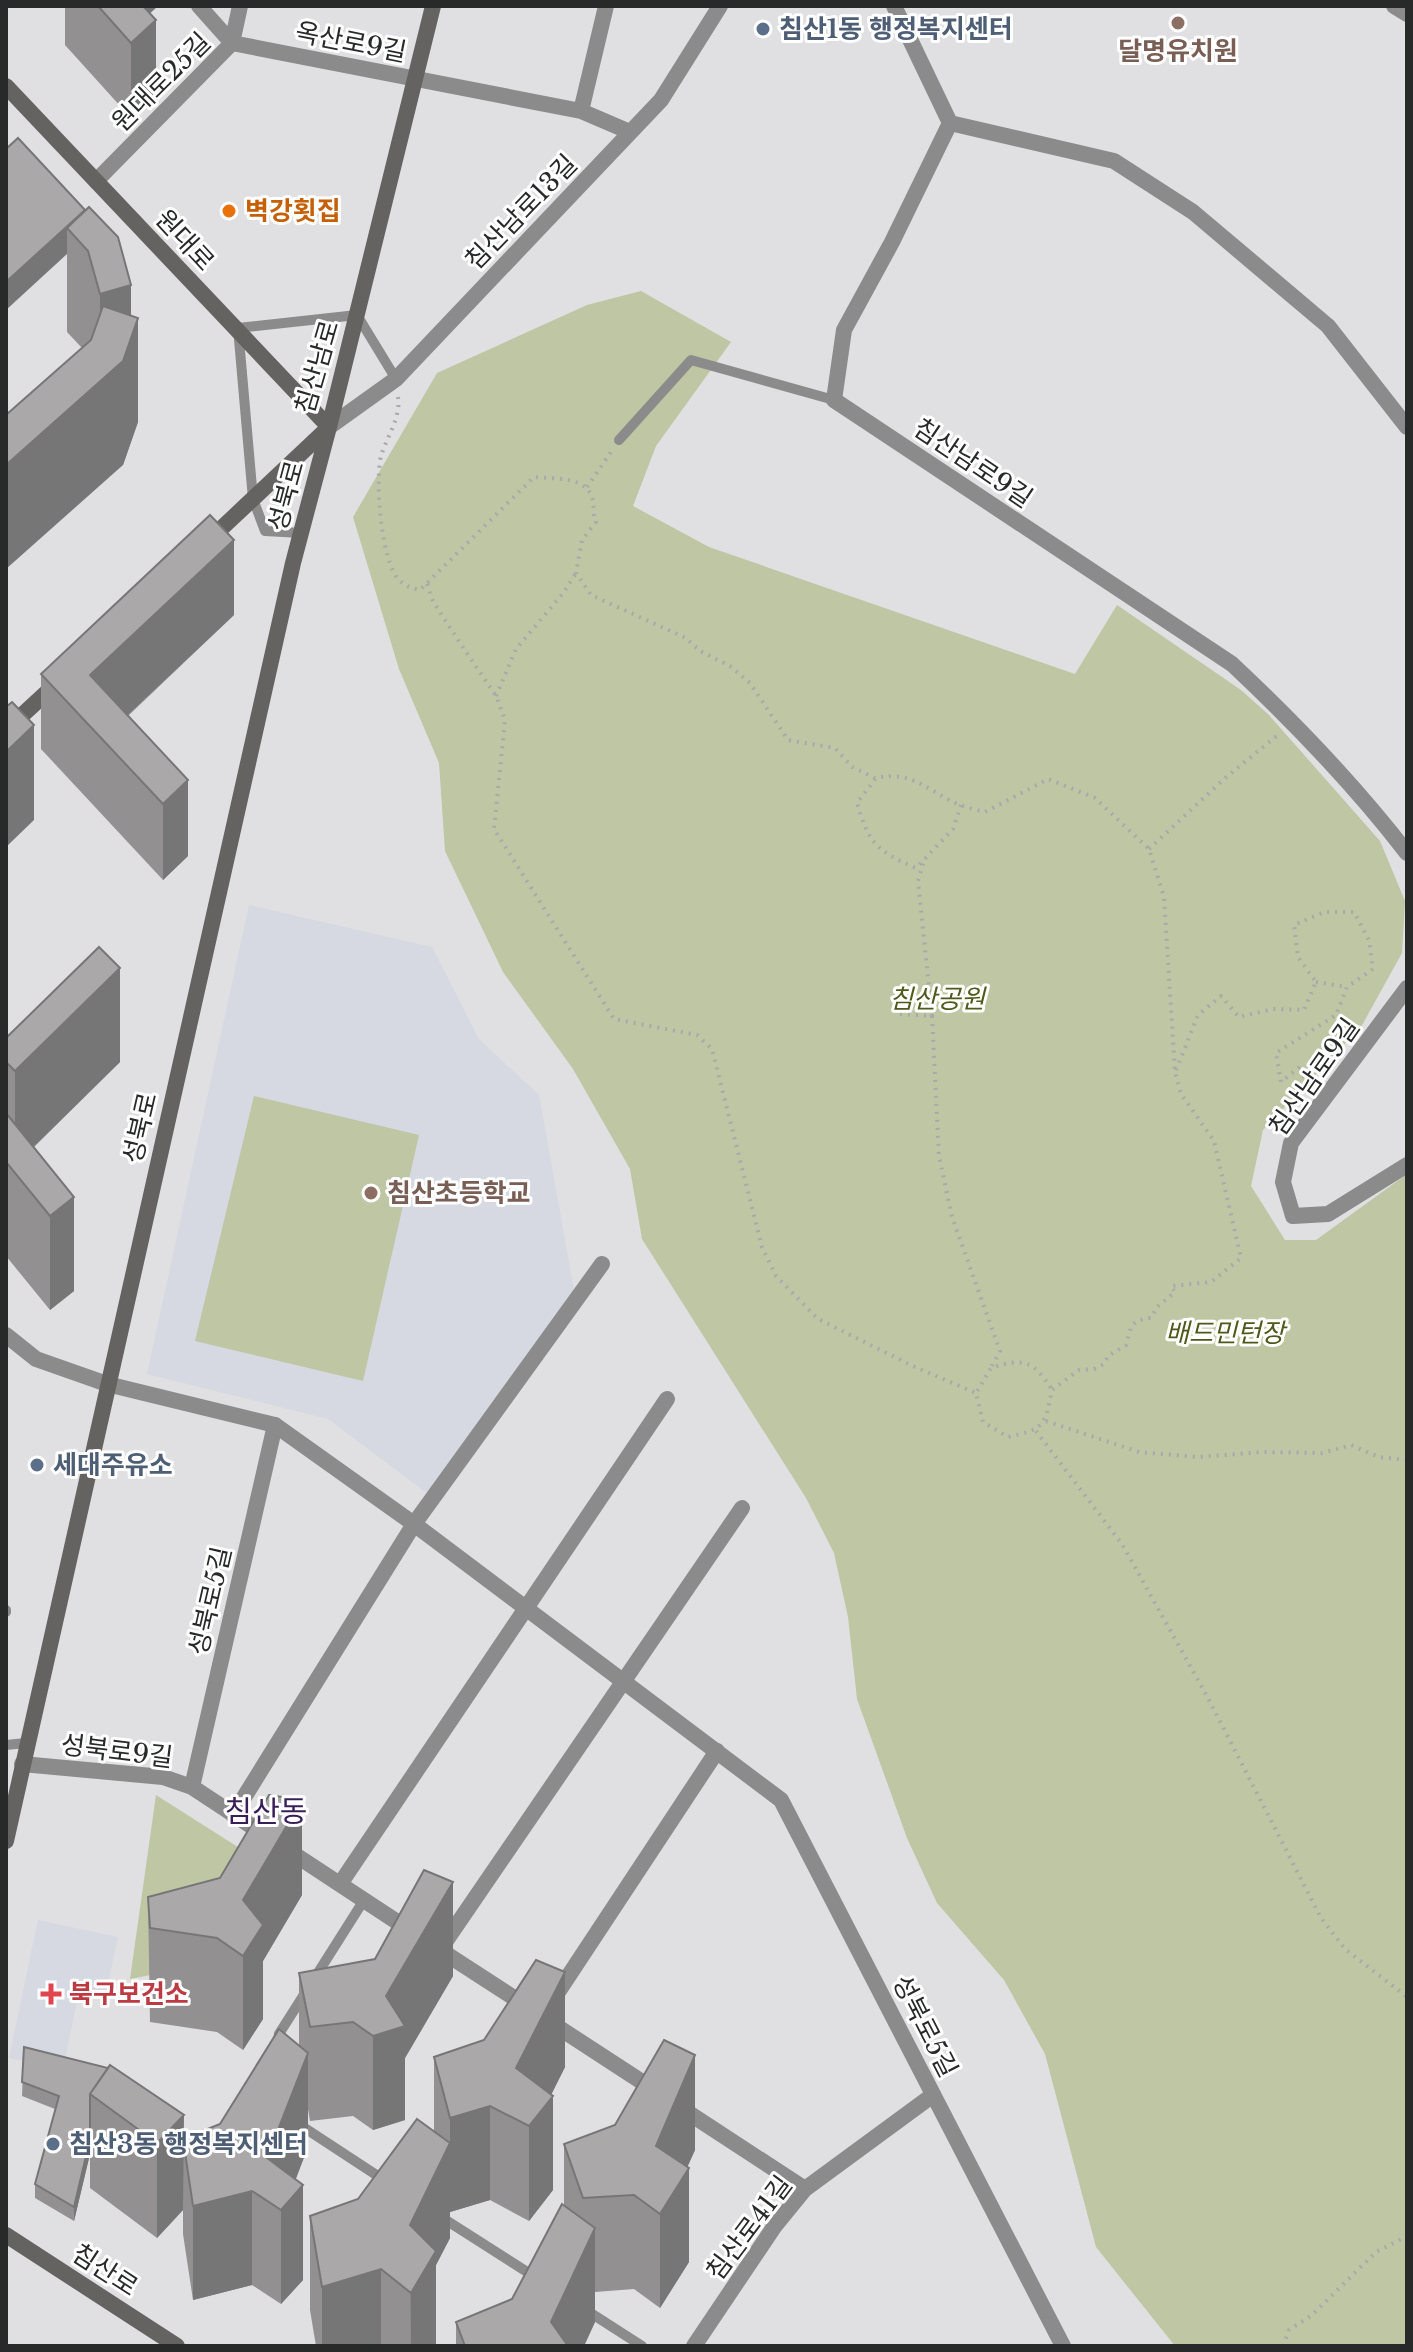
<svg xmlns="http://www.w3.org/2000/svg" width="1413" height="2352" font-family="'Libre Baskerville','Noto Sans KR',serif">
	<rect width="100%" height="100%" fill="#e0e0e2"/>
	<path fill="#d6d8e2" d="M249 905 432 947 479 1039 539 1095 574 1290 428 1494 328 1419 147 1374Z
		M38 1920 118 1937 105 1997 79 1992 63 2069 9 2058Z"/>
	<path fill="#bec6a3" d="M641 291 731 342 656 446 633 506 709 547 1075 674 1117 605 1241 690 1269 715 1380 841 1405 901 1402 953 1361 1027 1263 1130 1251 1186 1285 1240H1316L1407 1174V2346H1175L1096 2247 1045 2054 1004 1980 937 1903 907 1838 857 1699 848 1617 834 1553 806 1498 642 1239 630 1169 573 1069 503 972 445 851 439 763 399 669 353 517 437 373 587 305Z
		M254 1096 419 1135 363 1381 195 1341Z
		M156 1795 252 1856 182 1969 130 1979Z"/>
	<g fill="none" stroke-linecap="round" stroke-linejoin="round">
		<path stroke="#a8a9aa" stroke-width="4" stroke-dasharray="2 6" stroke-linecap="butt" d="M398 397C401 418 387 436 381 456 375 482 381 559 398 579 405 586 411 588 420 590L534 477C553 479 585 476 592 497 595 505 592 513 596 522L582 540 576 573 591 595 686 638 700 651 730 666 750 683 788 740 835 748 852 767 875 778
			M587 487 613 449
			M427 584 433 601 452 631 496 696 505 720 494 829 614 1019 697 1035 712 1049 762 1247 776 1276 818 1319 915 1367 976 1393
			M496 696 516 649 564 592 576 573
			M961 805 953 829 916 868C877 851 869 844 857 803L876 778C913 770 927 791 960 805 968 808 977 810 985 812L1048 779 1095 798 1149 849 1164 897 1175 1072 1181 1094 1214 1141 1241 1258 1211 1282 1171 1286 1175 1292 1157 1307 1151 1318C1130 1320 1131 1327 1126 1345L1108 1356 1104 1364 1094 1369 1079 1370 1052 1390C1045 1426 1044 1429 1008 1437L983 1422 976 1393 991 1368C1024 1357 1034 1361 1052 1390
			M1149 849 1224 779 1279 734
			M1316 982 1347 987
			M900 1014 932 1016 918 881 923 863
			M932 1016 939 1156 952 1217 1000 1351 992 1366
			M1176 1070 1198 1015 1221 996 1239 1017 1273 1009 1304 1010 1316 982 1298 957 1294 925 1324 912H1354L1369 940 1373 969 1347 987 1336 1015 1276 1053 1281 1082 1302 1065 1307 1095
			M1046 1421 1139 1452 1199 1457 1263 1452 1322 1453 1351 1445 1379 1457 1407 1460
			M1036 1431 1122 1544 1208 1698 1321 1918 1345 1949 1407 1997
			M1283 2346 1289 2330 1312 2315 1376 2252 1407 2236"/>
		<path stroke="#8c8b8b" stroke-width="10" d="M619 440 691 360 834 400
			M301 533 265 531 253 499 238 328 357 315 396 379
			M6 1610V1612
			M6 1745 26 1743
			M314 1979 364 1900
			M278 2041 279 2034 305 1993
			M297 2123 387 2182
			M441 2217 535 2277
			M586 2310 642 2346"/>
		<path stroke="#8c8b8b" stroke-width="16" d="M199 6 232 43 581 111 630 132
			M894 6 950 123 892 242 844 330 834 400 1232 664C1296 724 1353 783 1407 853
			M1394 6 1407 14
			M581 111 606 6
			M950 123 1114 161 1193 212 1328 326 1407 427
			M96 181 232 43 240 6
			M329 427 396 379 661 100 720 6
			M1407 988 1291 1143 1283 1182 1293 1216 1328 1214 1407 1165
			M22 1764 163 1777 192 1787 414 1933
			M192 1787 275 1425
			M233 1815 414 1524 602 1264
			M340 1884 667 1399
			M437 1948 528 2007
			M441 1948 742 1508
			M554 1998 717 1751
			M547 2020 659 2093
			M678 2106 805 2189
			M694 2346 774 2227 805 2189 933 2095"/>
		<path stroke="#8c8b8b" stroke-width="16" d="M6 1335 36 1359 107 1384 275 1425 414 1524 781 1800 1063 2346"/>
		<path stroke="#646362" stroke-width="16" d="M6 86 329 427
			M208 541 328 428
			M6 730 57 683
			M6 1841 293 563 329 427 433 6
			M6 2235 177 2346"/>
	</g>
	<path fill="#929091" d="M65 6H158L150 13 156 96 131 118 65 45Z
		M6 149 85 210 131 315 138 422 123 465 82 348 67 332V254Z
		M234 615 128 716 188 856 163 880 41 749V674Z
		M6 1038 120 1062 34 1147 74 1291 50 1310 6 1256Z
		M302 1895 263 1961V2019L243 2050 217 2032 150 2022 148 1897Z
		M299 1973 453 1976 405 2058V2120L373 2130 353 2116 310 2121 308 2109V2147L295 2180 303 2280 281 2304 252 2285 193 2300 183 2234V2210L157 2238 90 2188V2154L74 2221 35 2198V2184L55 2109 22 2096 24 2047 184 2139 220 2124 299 2046Z
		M484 2040 565 2067 551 2095 553 2190 529 2221 490 2200 450 2212V2211V2238L436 2265V2346H316L310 2310V2216L358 2199 434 2132V2057Z
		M615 2125 695 2150 687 2167 689 2262 660 2308 634 2289 595 2292V2322L584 2346H456V2322L512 2299 564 2205V2144Z"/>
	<path fill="#777676" d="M112 6H158L125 36Z
		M156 20V96L131 118V43Z
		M85 210 67 228V254L6 310V282Z
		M131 285V338L138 318V422L123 465 6 569V465L100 381V294Z
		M234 540V615L102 739 90 675Z
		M34 725V820L6 847V752Z
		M188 780V856L163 880V804Z
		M120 968V1062L15 1165V1071Z
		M74 1197V1291L50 1310V1216Z
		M302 1800V1895L263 1961V2019L243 2050V1900Z
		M453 1882V1976L405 2058V2120L373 2130V2036L386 1996Z
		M565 1972V2067L545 2107 553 2096V2190L529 2221V2126L516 2068Z
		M308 2053V2147L286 2205 303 2185V2280L281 2304V2210L267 2158Z
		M695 2055V2150L682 2179 689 2168V2262L660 2308V2214L656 2146Z
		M490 2106V2200L450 2212V2118Z
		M184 2115 183 2210 157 2238V2143Z
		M90 2139V2154L74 2221V2207Z
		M450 2143V2238L436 2265V2346H411L410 2225Z
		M252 2191V2285L193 2300V2206Z
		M595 2228V2322L584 2346H551V2322Z
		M381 2269V2346H322V2287Z"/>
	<path fill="#aaa8a9" stroke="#777676" stroke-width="2" d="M98 6H143L156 20 131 43Z
		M18 138 85 210 6 282V149Z
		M89 207 118 237 131 285 100 294 88 251 67 228Z
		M103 306 138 318 123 361 6 465V415L91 340Z
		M210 515 234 540 90 675 188 780 163 804 41 674Z
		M12 702 34 725 6 752V707Z
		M99 947 120 968 15 1071 6 1062V1038Z
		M6 1113 74 1197 50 1216 6 1162Z
		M269 1795 302 1800 243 1900 263 1925 243 1956 217 1938 150 1928 148 1897 220 1878Z
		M424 1870 453 1882 386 1996 405 2026 373 2036 353 2022 310 2027 299 1973 375 1959Z
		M536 1960 565 1972 516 2068 553 2096 529 2126 490 2106 450 2118 434 2057 484 2040Z
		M279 2029 308 2053 267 2158 303 2185 281 2210 252 2191 193 2206 183 2139 220 2124Z
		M664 2040 695 2055 656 2146 689 2168 660 2214 634 2195 583 2198 564 2144 615 2125Z
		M24 2047 108 2068 90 2094V2139L74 2207 35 2184 59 2096 22 2082Z
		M110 2065 184 2115 157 2143 90 2094Z
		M417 2119 450 2143 410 2225 436 2251 411 2293 381 2269 322 2287 310 2216 358 2199Z
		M562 2204 595 2228 551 2322 568 2346H465L456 2322 512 2299Z"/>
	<g fill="#8d6e63" stroke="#fff" stroke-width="3">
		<circle cx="1178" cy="23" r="8"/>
		<circle cx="371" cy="1193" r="8"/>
	</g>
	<g fill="#5c6f8a" stroke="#fff" stroke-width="3">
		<circle cx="763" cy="29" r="8"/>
		<circle cx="37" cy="1465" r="8"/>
		<circle cx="53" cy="2144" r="8"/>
	</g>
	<circle fill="#e8710a" stroke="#fff" stroke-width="3" cx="229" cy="211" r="8"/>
	<path fill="#e0444e" stroke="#fff" stroke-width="3" d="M47 1982h8v8h8v8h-8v8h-8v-8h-8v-8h8z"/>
	<g text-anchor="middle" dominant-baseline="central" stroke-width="6" stroke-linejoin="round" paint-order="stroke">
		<g font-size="26" font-weight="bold" fill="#4e5e75" stroke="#fff" text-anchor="start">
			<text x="779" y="29">침산1동 행정복지센터</text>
			<text x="53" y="1465">세대주유소</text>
			<text x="69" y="2144">침산3동 행정복지센터</text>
		</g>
		<g font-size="26" fill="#282929" stroke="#fff">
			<text transform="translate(351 42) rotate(11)">옥산로9길</text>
			<text transform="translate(161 82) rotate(-45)">원대로25길</text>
			<text transform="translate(521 212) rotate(-46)">침산남로13길</text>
			<text transform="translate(185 240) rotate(47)">원대로</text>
			<text transform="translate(317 367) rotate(-74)">침산남로</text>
			<text transform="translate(973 463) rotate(34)">침산남로9길</text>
			<text transform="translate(286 496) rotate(-75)">성북로</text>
			<text transform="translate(1314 1077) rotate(-55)">침산남로9길</text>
			<text transform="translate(140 1128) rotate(-77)">성북로</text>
			<text transform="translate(210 1601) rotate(-77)">성북로5길</text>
			<text transform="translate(117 1751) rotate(7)">성북로9길</text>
			<text transform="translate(925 2026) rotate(63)">성북로5길</text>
			<text transform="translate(749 2228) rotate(-53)">침산로41길</text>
			<text transform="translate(105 2270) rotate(33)">침산로</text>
		</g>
		<g font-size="26" font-weight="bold" fill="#785e54" stroke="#fff">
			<text x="1178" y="51">달명유치원</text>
			<text x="387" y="1193" text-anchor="start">침산초등학교</text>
		</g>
		<g font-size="26" font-weight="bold" fill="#c56008" stroke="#fff" text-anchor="start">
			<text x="245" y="211">벽강횟집</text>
		</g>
		<g font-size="26" font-style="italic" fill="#50591c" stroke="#fff">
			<text x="937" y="999">침산공원</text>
			<text x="1225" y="1333">배드민턴장</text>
		</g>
		<g font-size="26" font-weight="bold" fill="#be3a42" stroke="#fff" text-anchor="start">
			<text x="69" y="1994">북구보건소</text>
		</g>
		<g font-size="30" fill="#371e57" stroke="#fff">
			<text x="266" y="1811">침산동</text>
		</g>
	</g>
	<rect width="1413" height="2352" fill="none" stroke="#282929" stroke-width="16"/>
</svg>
